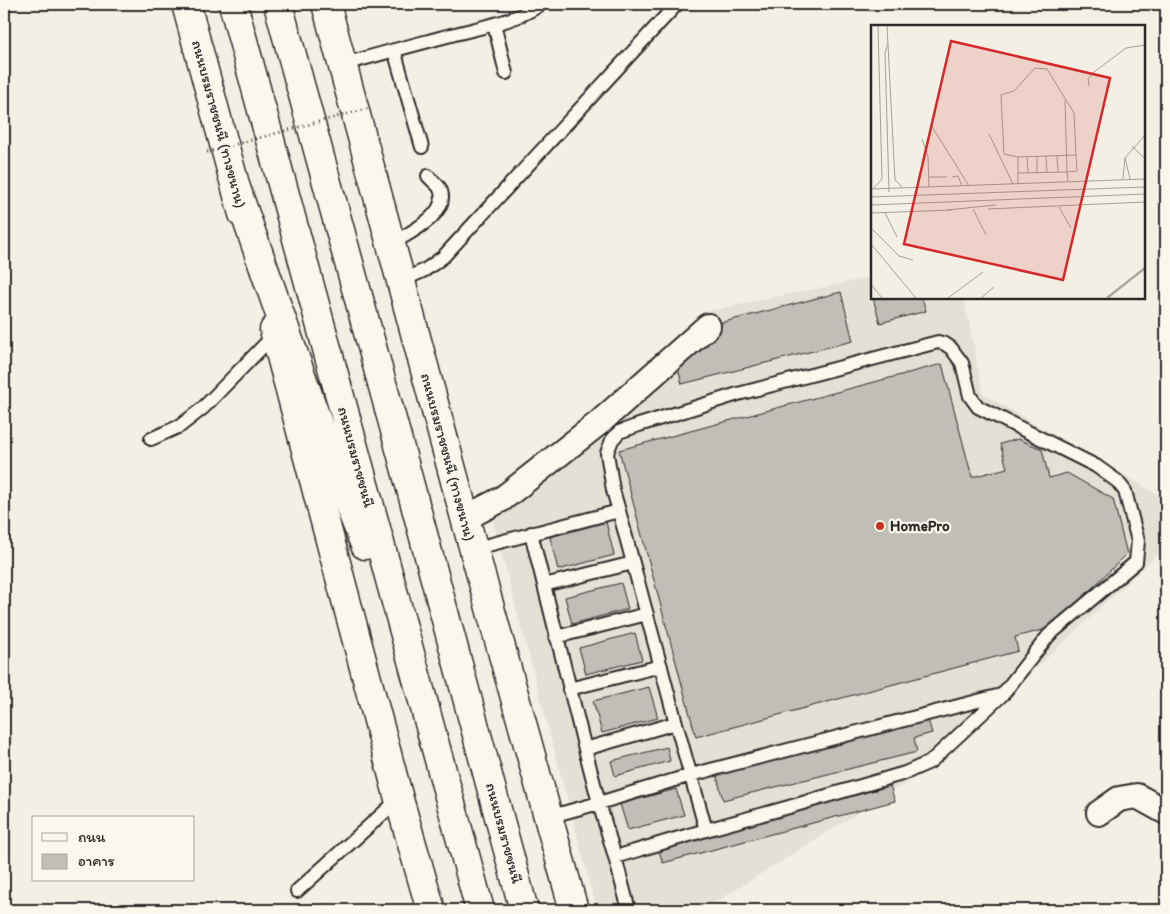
<svg xmlns="http://www.w3.org/2000/svg" width="1170" height="914" font-family="Itim,'Playpen Sans Thai',sans-serif">
	<rect width="100%" height="100%" fill="#f3efe4"/>
	<filter id="ink" filterUnits="userSpaceOnUse"><feTurbulence type="fractalNoise" baseFrequency=".02" numOctaves="2"/><feDisplacementMap in="SourceGraphic" scale="10" xChannelSelector="R" yChannelSelector="G"/><feConvolveMatrix kernelMatrix="1 2 1 2 8 2 1 2 1" color-interpolation-filters="sRGB"/></filter>
	<g filter="url(#ink)">
		<path fill="#e4e0d6" d="M872 277V298H964L983 394 1166 499V546L930 768 703 910H597L491 514 708 311Z"/>
		<path fill="#c0beb6" stroke="#2b2b2b" d="M841 292 853 341 682 384 676 360 716 324Z
			M873 298H922L926 311 880 323Z
			M942 364 972 477 1007 468 1000 444 1018 439 1042 449 1049 478 1067 473 1113 499 1127 554 1051 628 1015 637 1018 651 696 737 619 450Z
			M606 522 614 555 558 570 550 537Z
			M621 583 628 609 572 624 565 597Z
			M635 633 642 660 586 674 579 648Z
			M649 687 658 718 602 733 593 701Z
			M928 720 932 733 914 738 917 752 723 800 716 773Z
			M667 747 670 761 615 776 611 761Z
			M890 786 895 801 663 863 658 848Z
			M676 789 684 815 628 830 620 804Z"/>
		<g fill="none" stroke-linecap="round" stroke-linejoin="round">
			<g stroke="#2b2b2b" stroke-width="16">
				<path id="service" d="M494 24 506 73
					M394 50 422 147
					M342 65C378 54 414 45 451 35 481 27 515 22 541 4
					M391 244C407 234 454 213 439 187 436 183 431 180 428 176
					M401 281 425 270 443 257 677 4
					M151 439 180 426 203 408 275 334
					M619 511 613 490 607 453 612 440 619 432 639 425 738 394 938 342 945 344 951 348 962 363 970 396 978 407 1096 466 1117 481 1125 491 1138 541 1136 562 1049 635 1003 694 930 762 905 773 789 807 706 830
					M531 533 585 749 599 803 691 775 1001 695
					M473 549 619 511 676 723 706 830 615 857 599 803 548 817
					M544 585 633 563
					M556 637 647 614
					M569 689 661 666
					M585 749 676 723
					M615 857 629 910
					M297 891 399 799"/>
			</g>
			<g stroke="#2b2b2b" stroke-width="28">
				<path id="minor" d="M465 518 502 499 600 422 708 326
					M1099 813 1119 799 1137 796 1166 812"/>
			</g>
			<g stroke="#2b2b2b" stroke-width="31">
				<path id="secondary" d="M186 4 243 214
					M326 4 465 518 574 910
					M274 330 399 799 431 910"/>
			</g>
			<g stroke="#2b2b2b" stroke-width="31">
				<path id="trunk" d="M233 4 480 910
					M278 4 408 478 524 910
					M237 191 322 435 365 545"/>
			</g>
			<use href="#service" stroke="#fbf7ec" stroke-width="12"/>
			<use href="#minor" stroke="#fbf7ec" stroke-width="24"/>
			<use href="#secondary" stroke="#fbf7ec" stroke-width="28"/>
			<use href="#trunk" stroke="#fbf7ec" stroke-width="28"/>
			<path stroke="#2b2b2b" stroke-width="3" stroke-dasharray="1 4" stroke-linecap="butt" d="M207 152 370 108"/>
		</g>
	</g>
	<circle fill="#c8321e" stroke="#fbf7ec" stroke-width="2" cx="880" cy="526" r="5"/>
	<g text-anchor="middle" dominant-baseline="central" stroke-width="4.5" stroke-linejoin="round" paint-order="stroke">
		<g font-size="15" fill="#2b2b2b" stroke="#fbf7ec">
			<text transform="translate(219 124) rotate(75)">ถนนบรมราชชนนี (ทางขนาน)</text>
			<text transform="translate(356 457) rotate(75)">ถนนบรมราชชนนี</text>
			<text transform="translate(448 457) rotate(75)">ถนนบรมราชชนนี (ทางขนาน)</text>
			<text transform="translate(504 833) rotate(75)">ถนนบรมราชชนนี</text>
		</g>
		<g font-size="15" font-weight="bold" fill="#2b2b2b" stroke="#fbf7ec" text-anchor="start">
			<text x="890" y="526">HomePro</text>
		</g>
	</g>
	<g transform="translate(871 25)">
		<rect width="274" height="274" fill="#f3efe4"/>
		<path fill="none" stroke="#aca9a2" stroke-width="2.5" d="M236 273 274 243"/>
		<path fill="none" stroke="#a3a19a" stroke-width="1" d="M16 1 24 155 31 162M17 18 14 28 18 167M218 61 217 54 223 47 255 23 274 20M60 100 98 161M118 109 142 159M51 114 57 132 58 162M261 121 274 134M166 131V148M175 131 176 148M186 131 187 147M147 132 133 129 130 70 143 66 164 43 176 44 203 88 205 130M156 132 157 148M254 133 274 110M147 148 196 147 194 75M58 152H76M81 152 87 151 91 161M252 154 254 133 259 154M147 159V132L205 130 206 146 196 147 197 156M0 164 274 154M2 164 11 154 7 1M0 172 274 162M0 180 274 169M188 182 200 203M102 184 115 210M117 184 274 177M76 185 125 180M0 188 81 185M14 188 26 212M0 203 28 231 42 235M0 219 45 273M0 259 11 273M77 273 112 247M110 273 123 262"/>
		<path fill="#d62828" fill-opacity="0.15" stroke="#d62828" stroke-width="2.5" d="M80 16 239 53 192 255 33 219Z"/>
		<rect width="274" height="274" fill="none" stroke="#2b2b2b" stroke-width="2.5"/>
	</g>
	<rect width="1170" height="914" fill="none" stroke="#fbf7ec" stroke-width="20"/>
	<rect x="10" y="10" width="1150" height="894" fill="none" stroke="#2b2b2b" stroke-width="2" filter="url(#ink)"/>
	<rect x="32" y="816" width="162" height="65" fill="#fbf7ec" stroke="#a8a59f"/>
	<rect x="42" y="833" width="25" height="8" fill="#fbf7ec" stroke="#a8a59f"/>
	<text x="78" y="842" font-size="15" fill="#2b2b2b">ถนน</text>
	<rect x="42" y="854" width="25" height="15" fill="#c0beb6" stroke="#a8a59f"/>
	<text x="78" y="866" font-size="15" fill="#2b2b2b">อาคาร</text>
</svg>
